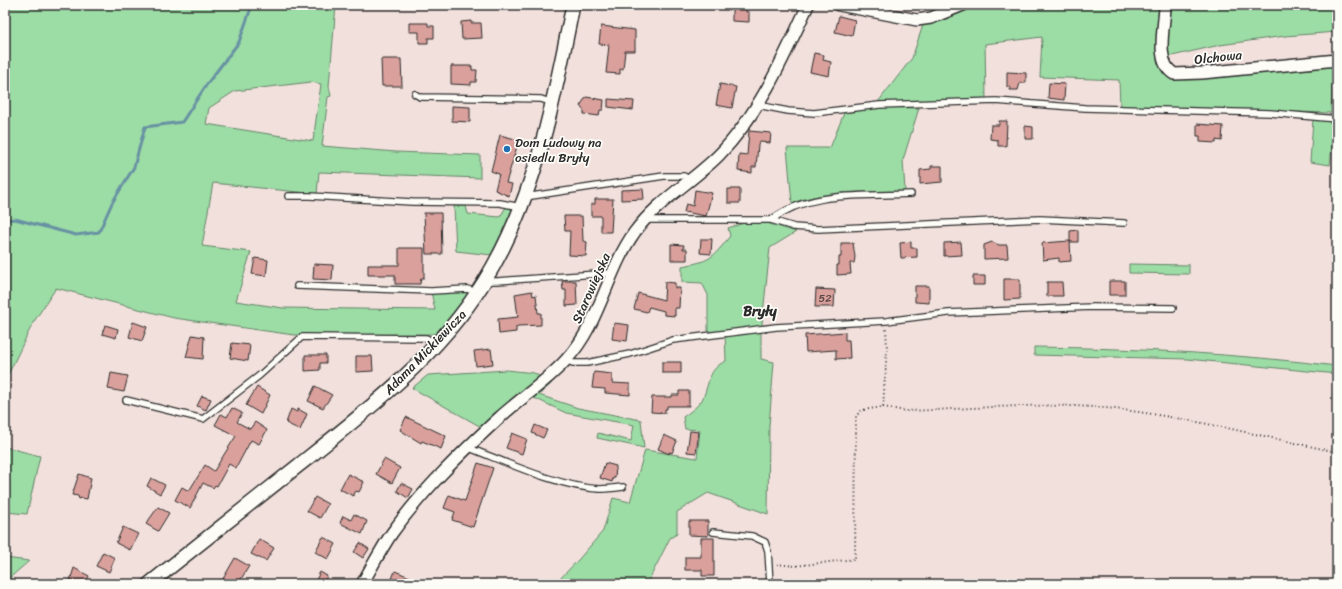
<svg xmlns="http://www.w3.org/2000/svg" width="1342" height="589" font-family="Sriracha,sans-serif">
	<rect width="100%" height="100%" fill="#f2e0dc"/>
	<filter id="ink" filterUnits="userSpaceOnUse"><feTurbulence type="fractalNoise" baseFrequency=".025" numOctaves="2"/><feDisplacementMap in="SourceGraphic" scale="8" xChannelSelector="R" yChannelSelector="G"/><feConvolveMatrix kernelMatrix="1 2 1 2 8 2 1 2 1" color-interpolation-filters="sRGB"/></filter>
	<g filter="url(#ink)">
		<path fill="#9cdca5" stroke="#648468" fill-rule="evenodd" d="M5 5H336L329 86 331 96 328 97 322 146 396 152 480 155V178L319 172 317 194 213 183 202 246 251 252 236 301 283 308 435 310 431 292 467 291 470 292 436 334 294 335 174 318 56 288 33 323 5 381ZM311 82 321 84 313 141 206 124 209 108 235 91Z
			M970 5H1337V32L1285 36 1220 45 1159 59 1168 75 1333 63 1331 113 1120 107 1119 80 1040 77 1042 37 985 44 986 99 878 102 912 58 924 22Z
			M880 107 919 108 903 160 905 191C867 192 828 190 792 203L787 148H830L844 113Z
			M1313 119 1335 121 1330 165 1310 162Z
			M454 206H466L468 214 500 217 506 207 510 208 513 212 492 255 456 251Z
			M744 223H767L796 232 770 248 761 333V359L774 362 769 426 768 514 708 493 677 512V534L670 538 647 584H555L579 559 603 531 613 498 630 502 645 450 697 458 700 430 685 429 683 417C690 412 697 407 702 400 710 384 707 369 726 361L725 333 708 331V295L702 283 682 282V266C710 261 712 259 730 236L728 228Z
			M1129 264 1189 265V274L1129 273Z
			M1034 347C1136 348 1236 354 1337 366V374L1187 359 1034 355Z
			M507 370 534 373 542 378 483 428 412 388 428 375Z
			M547 381 552 383 539 395 578 408 641 420 644 448 597 438 598 433 631 441 634 425 566 413 530 396Z
			M5 447 40 456 27 514 5 512Z
			M5 558 29 561 5 582Z"/>
		<g fill="none" stroke-linecap="round" stroke-linejoin="round">
			<path stroke="#6892a3" stroke-width="3" d="M290 5H297
				M5 220 15 219 76 235 99 232 112 203 134 167 145 127 182 122 207 84 239 42 252 5"/>
		</g>
		<path fill="#daa09c" stroke="#2b2b2b" d="M732 5H747L746 12H749V22L732 21Z
			M839 16 855 20 852 36 835 32Z
			M471 21V23H481L482 38 462 39 461 22Z
			M409 23H428V26H434V38H428V43H419V32H409Z
			M601 26 635 30V51H625L623 69H620V74L606 73 609 45 599 44Z
			M814 53 824 55 823 60 831 62 829 76 810 72Z
			M381 59H401L402 86H382Z
			M451 66H472V70H477L476 82H471V85L451 84Z
			M1007 72 1026 73V83H1020L1018 90H1010V87H1007Z
			M1049 83 1065 84 1064 100 1048 98Z
			M720 84 736 87 732 108 716 105Z
			M586 97 604 100 603 110H600L599 116 584 114V111L580 106Z
			M608 99 634 101 633 110 608 107Z
			M452 106 470 107V122L452 121Z
			M999 121H1007L1006 146H998V140L990 139 991 125H999Z
			M1197 124 1223 126 1222 141 1216 140V143L1200 142V136H1197Z
			M1025 126 1033 127V139H1025Z
			M749 131 771 133 770 143 760 142 758 145 756 167H752V173L738 171 739 154 747 155Z
			M500 135 519 140 506 183 512 184 509 196 495 190 499 174 491 171Z
			M931 166H942V182L920 184V170L931 169Z
			M643 189 644 199 621 200V190Z
			M728 189H740V203H728Z
			M695 190 712 193 706 216 684 212 686 204 693 206Z
			M595 199H613L611 232H601V216H591V204H595Z
			M424 213H441L442 254H426Z
			M564 216H582L583 241 587 242 586 256 569 255 570 231H565Z
			M1078 230V242H1070V231Z
			M701 239H712L711 254 700 253Z
			M1070 241 1071 261 1059 262V258L1043 260 1042 243Z
			M911 242V248H917V257L901 258 900 243Z
			M961 242 962 255 944 256V243Z
			M992 242 999 245H1007L1008 258 984 259V245Z
			M841 243H853L855 257 854 263H850L851 274 837 275V265H839V257H841Z
			M671 244 684 245 683 249H687V260H671Z
			M399 248H424V278H421L420 284H395V275H368V265H399Z
			M255 258 268 260 266 276 252 274Z
			M314 264 333 265 332 280 313 279Z
			M973 276H985V285H973Z
			M1004 279H1020V299L1004 300Z
			M562 281H576L577 305 566 306V290H563Z
			M1109 281H1125V295H1109Z
			M665 282 675 283V288H680L679 308H675V316L664 315V311L649 307 647 312 634 309 638 293 664 300Z
			M1047 282H1062L1063 296H1047Z
			M915 286H929V303L915 302Z
			M816 289 835 290 834 307H815Z
			M532 291 533 296 536 295 538 313H541V325L518 326 516 327V332L499 334 498 319 518 317 515 294Z
			M133 322 147 327 142 341 129 337Z
			M614 323 629 325 627 341 612 339Z
			M105 325 118 329 116 338 102 334Z
			M845 332V340H849L850 358 836 359V350L806 352 805 335Z
			M192 335 204 337 203 359 186 357Z
			M232 343 250 345 248 361 230 358Z
			M491 349 493 364 476 366 474 351Z
			M305 355H326V363H320V370L305 371Z
			M356 356H372L373 371 356 372Z
			M662 362H681V373H662Z
			M594 372 612 374V383L630 384V395L605 393V389L592 388Z
			M111 373 128 376 124 392 108 389Z
			M315 386 332 395 323 408 308 401Z
			M257 387 270 395 261 414 246 405Z
			M679 391H689V406H667V409H665V413L651 412 652 397H672V395H679Z
			M202 396 211 399 206 410 197 406Z
			M232 408 242 413 237 422 250 429 255 422 267 430 259 444 251 440 236 468 229 464 217 486 215 485 213 488 203 483 190 508 175 500 182 487 189 491 205 465 214 471 225 453 236 436 215 425 221 414 227 417Z
			M291 409 297 412 298 409 307 414 300 430 286 423Z
			M406 417 446 436 441 449 422 441 421 443 400 430Z
			M535 425 547 430 543 438 532 433Z
			M690 431 699 432 696 453 687 452Z
			M512 433 527 439 522 454 506 448Z
			M664 435 677 441 672 453 669 452V454L658 449Z
			M384 459 400 468 392 483 376 474Z
			M478 463 493 468 473 527 452 520 455 512 444 508 449 495 465 501Z
			M605 463 616 466 615 478H613L612 482 600 478Z
			M79 474 91 478 87 499 82 498 79 499 78 496 72 495Z
			M348 474 364 482 359 492 356 491 353 496 340 489Z
			M151 478 165 485 160 494 147 486Z
			M401 483 413 489 408 498 397 491Z
			M315 497 328 504 320 518 307 511Z
			M158 507 169 513 158 531 146 524Z
			M354 514 367 521 362 534 340 523 343 516 351 520Z
			M689 521H708V536L689 535Z
			M123 527 138 534 130 550 116 543Z
			M323 537 336 544 328 559 315 552Z
			M701 538H714V576H702V570H685V557H701Z
			M259 539 274 548 266 561 251 554Z
			M360 543 369 549 363 558 354 552Z
			M103 552 115 558 109 572 96 566Z
			M235 558 249 566 238 584H220Z
			M74 568 89 576 85 584H69Z
			M395 571 412 578 409 584H390Z
			M320 572 327 576 323 584H314Z"/>
		<g fill="none" stroke-linecap="round" stroke-linejoin="round">
			<g stroke="#2b2b2b" stroke-width="8">
				<path id="service" d="M456 5H486
					M415 94 420 97 541 99 553 103
					M757 105 788 111 814 113 879 105 996 101 1085 108 1270 113 1337 119
					M288 196H310L412 202 500 203 521 207
					M525 197 664 176H684L690 180
					M646 220H771L794 227 818 229 1040 219 1124 223
					M771 220C810 190 864 197 911 194
					M485 281H497L612 273
					M297 286 431 291 467 289 477 292
					M566 360 573 363H587L630 354 673 340 776 327 886 321 948 313 1092 307 1173 308
					M126 400 203 419 260 375 302 337 426 338 437 343
					M469 448C506 462 560 487 599 489 607 489 615 488 623 487
					M713 532 752 536 765 542 768 551 770 584"/>
			</g>
			<g stroke="#2b2b2b" stroke-width="14">
				<path id="minor" d="M839 5 917 20 931 18 963 5
					M1165 5C1165 26 1154 62 1174 74L1202 73 1337 60
					M362 584C372 567 381 549 392 533 422 491 461 453 499 418 521 398 546 382 566 360 600 324 606 273 634 233 657 201 692 182 719 155 759 114 784 57 808 5"/>
			</g>
			<g stroke="#2b2b2b" stroke-width="16">
				<path id="tertiary" d="M149 584C199 544 249 505 299 465 366 412 438 356 484 282 536 198 554 100 573 5"/>
			</g>
			<path stroke="#2b2b2b" stroke-width="2" stroke-dasharray="1 3" stroke-linecap="butt" d="M883 407 906 411C972 409 1040 402 1106 408 1184 416 1260 436 1337 452
				M777 564 795 566 855 559 856 416 862 410 883 407 887 348 886 329"/>
			<use href="#service" stroke="#fdfcf7" stroke-width="5.5"/>
			<use href="#minor" stroke="#fdfcf7" stroke-width="11"/>
			<use href="#tertiary" stroke="#fdfcf7" stroke-width="13"/>
		</g>
	</g>
	<circle fill="#1f6fb2" stroke="#fdfcf7" stroke-width="1.5" cx="507" cy="149" r="4"/>
	<g text-anchor="middle" dominant-baseline="central" stroke-width="3.5" stroke-linejoin="round" paint-order="stroke">
		<g font-size="11" fill="#574847">
			<text x="825" y="298">52</text>
		</g>
		<g font-size="13" fill="#2b2b2b" stroke="#fdfcf7">
			<text transform="translate(1218 57) rotate(-6)">Olchowa</text>
			<text transform="translate(591 288) rotate(-66)">Starowiejska</text>
			<text transform="translate(425 352) rotate(-46)">Adama Mickiewicza</text>
		</g>
		<g font-size="13" fill="#2b2b2b" stroke="#fdfcf7" text-anchor="start">
			<text x="515" y="142">Dom Ludowy na<tspan x="515" dy="15">osiedlu Bryły</tspan></text>
		</g>
		<g font-size="14" font-weight="bold" fill="#2b2b2b" stroke="#fdfcf7">
			<text x="760" y="311">Bryły</text>
		</g>
	</g>
	<rect width="1342" height="589" fill="none" stroke="#fdfcf7" stroke-width="20"/>
	<rect x="10" y="10" width="1322" height="569" fill="none" stroke="#2b2b2b" stroke-width="1.5" filter="url(#ink)"/>
</svg>
